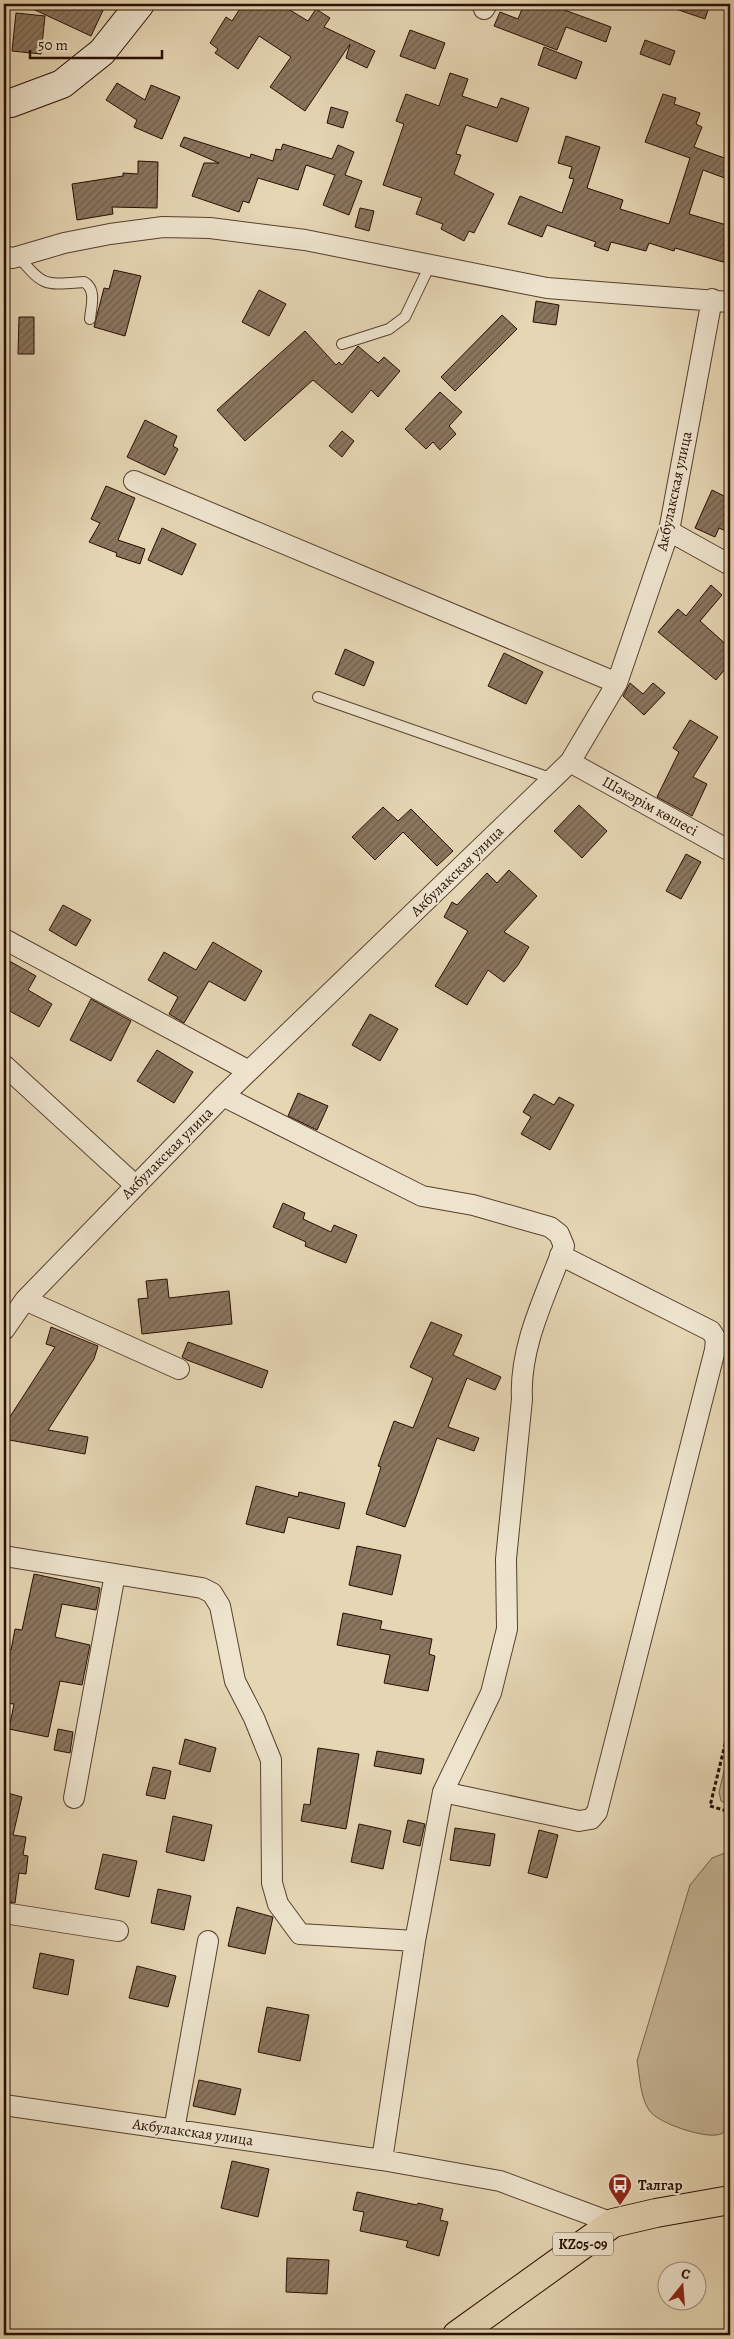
<svg xmlns="http://www.w3.org/2000/svg" width="734" height="2339" font-family="Alegreya,serif">
	<defs>
		<pattern id="building-hatch" width="6" height="6" patternUnits="userSpaceOnUse" patternTransform="scale(1.25)"><rect width="6" height="6" fill="#8a765f"/><path d="M-1 1l2-2M0 6l6-6M5 7l2-2" fill="none" stroke="#715f4c"/></pattern>
	</defs>
	<rect width="100%" height="100%" fill="#e5d6b4"/>
	<filter id="stains"><feTurbulence type="fractalNoise" baseFrequency=".004" numOctaves="4"/><feColorMatrix values="0 0 0 0 .2 0 0 0 0 .09 0 0 0 0 .02 0 0 0 .5 -.17"/></filter>
	<radialGradient id="worn" r=".72"><stop offset=".6" stop-color="#630" stop-opacity="0"/><stop offset="1" stop-color="#630" stop-opacity=".3"/></radialGradient>
	<path fill="#c5b496" stroke="#76614c" d="M730 1746V1782L727 1793 730 1794V1806L721 1801 719 1792Z
		M730 1851V2129C726 2131 721 2135 716 2135 701 2137 657 2123 649 2110 640 2097 640 2076 637 2061L690 1885 712 1858Z"/>
	<path fill="url(#building-hatch)" stroke="#280e02" d="M22 4H106L91 36Z
		M243 4H280L308 21 316 9 330 18 324 27 375 51 367 68 346 58 350 44 305 111 270 87 291 57 259 36 238 69 215 53 218 49 210 43 226 17 232 21Z
		M524 4H548L611 27 606 42 566 27 557 50 494 26 500 12 518 19Z
		M667 4H710L705 19 667 6Z
		M16 13 45 16 41 54 12 51Z
		M410 30 445 43 435 69 400 56Z
		M645 40 675 51 670 65 640 54Z
		M544 47 582 62 576 79 538 65Z
		M450 73 468 79 462 96 497 108 501 98 529 108 517 142 466 125 456 154 461 155 454 174 494 194 474 233 469 231 464 241 441 229 443 224 416 214 422 198 383 185 404 124 396 121 406 94 439 106Z
		M117 83 145 100 151 85 180 97 162 139 134 127 137 120 106 100Z
		M663 94 676 98 674 104 700 113 696 124 702 127 694 147 730 160V180L703 170 689 214 730 226V264L675 248 674 251 649 243 646 251 611 242 608 251 594 246 596 242 547 225 542 237 508 224 520 196 562 213 574 179 569 178 572 167 558 163 566 136 600 147 587 188 623 200 620 209 669 224 690 158 645 142Z
		M331 107 348 112 343 128 327 123Z
		M184 137 250 158 251 154 273 161 276 149 281 150 283 144 332 159 338 145 354 152 345 175 362 181 349 215 323 205 335 175 306 165 298 190 258 178 249 203 243 201 239 212 192 196 204 163H219L180 146Z
		M138 161 158 162 157 208 112 207 113 214 77 220 72 184 123 176V173L138 174Z
		M360 208 374 211 369 231 355 227Z
		M114 270 141 276 125 336 94 327 104 288 109 289Z
		M259 290 286 304 269 336 242 322Z
		M536 301 559 305 556 325 533 322Z
		M502 315 517 329 455 391 441 377Z
		M19 317H34V354H18Z
		M305 331 336 365 339 362 342 365 358 346 378 363 384 357 400 371 378 397 371 390 352 413 313 380 245 441 217 410Z
		M440 392 462 412 449 426 456 434 440 450 433 442 426 449 405 429Z
		M145 420 177 436 173 446 178 449 165 475 127 457Z
		M342 431 354 441 342 457 329 446Z
		M106 486 135 498 118 540 145 549 140 564 116 556 117 553 89 542 100 523 91 519Z
		M712 490 730 499V533L719 528 715 537 695 528Z
		M162 528 196 544 182 575 148 560Z
		M711 585 722 595 700 621 730 648V663L716 680 658 632 678 609 686 616Z
		M345 649 374 662 364 686 335 674Z
		M504 653 543 672 526 704 488 686Z
		M630 683 643 694 653 683 665 693 644 715 623 696Z
		M690 720 718 737 693 777 707 784 692 816 657 797 679 752 673 748Z
		M579 805 607 831 582 858 554 831Z
		M383 807 398 821 411 809 453 851 437 866 403 832 375 860 352 837Z
		M686 854 701 862 681 899 666 891Z
		M509 870 537 896 504 932 529 947 518 965 504 982 488 970 467 1005 435 986 468 931 444 917 452 902 457 905 487 873 497 883Z
		M63 905 91 920 76 946 49 930Z
		M213 942 262 971 245 1001 209 981 184 1023 169 1014 178 997 148 980 164 952 196 970Z
		M4 958 36 976 28 990 52 1004 39 1027 4 1008Z
		M91 999 131 1021 111 1061 70 1040Z
		M370 1014 398 1029 380 1061 352 1045Z
		M157 1050 193 1072 174 1103 137 1081Z
		M298 1093 328 1106 317 1130 288 1116Z
		M534 1094 554 1105 559 1097 574 1105 550 1150 521 1134 531 1117 523 1112Z
		M283 1203 305 1213 303 1219 331 1232 334 1225 357 1235 346 1263 305 1246 306 1242 273 1227Z
		M167 1279 169 1298 229 1291 232 1324 142 1334 138 1299 148 1298 146 1281Z
		M431 1322 462 1335 453 1355 501 1377 495 1390 467 1378 448 1427 479 1438 474 1451 437 1438 405 1527 366 1514 381 1467 378 1466 394 1421 413 1428 433 1378 410 1367Z
		M51 1327 98 1346 94 1359 48 1430 88 1437 85 1454 4 1439V1426L55 1347 46 1344Z
		M188 1342 268 1371 262 1388 187 1360 182 1357Z
		M256 1486 298 1497 299 1492 345 1503 339 1529 288 1517 284 1533 246 1524Z
		M357 1546 401 1555 392 1595 349 1585Z
		M34 1574 100 1588 96 1610 62 1604 55 1637 90 1645 82 1685 60 1681 48 1737 9 1729 14 1704 4 1703V1649L11 1650 15 1629 22 1630Z
		M343 1613 382 1621 380 1629 432 1639 429 1654 435 1656 428 1691 384 1683 390 1655 337 1645Z
		M58 1729 73 1732 70 1753 54 1750Z
		M185 1739 216 1748 210 1772 179 1764Z
		M318 1748 359 1754 346 1829 301 1821 304 1804 310 1805Z
		M377 1751 424 1759 421 1774 374 1766Z
		M153 1767 171 1771 165 1799 146 1795Z
		M4 1792 22 1797 13 1835 26 1837 23 1855 28 1856 26 1874 19 1873 15 1903 4 1901Z
		M173 1816 212 1825 204 1861 166 1852Z
		M408 1820 425 1824 420 1846 403 1842Z
		M359 1824 391 1831 383 1869 351 1862Z
		M455 1828 495 1834 490 1866 450 1860Z
		M539 1830 558 1835 547 1878 528 1873Z
		M103 1854 137 1861 129 1897 95 1889Z
		M158 1889 191 1896 184 1930 151 1923Z
		M237 1907 273 1917 265 1954 228 1946Z
		M40 1953 74 1960 68 1995 33 1988Z
		M137 1966 176 1976 168 2007 129 1998Z
		M267 2007 309 2015 300 2061 258 2052Z
		M199 2080 241 2089 235 2115 193 2106Z
		M232 2161 269 2169 258 2217 221 2208Z
		M357 2192 417 2205 418 2203 443 2209 440 2220 448 2222 439 2256 406 2247 408 2241 360 2231 364 2212 353 2210Z
		M287 2258 329 2260 327 2294 286 2292Z"/>
	<g fill="none" stroke-linecap="round" stroke-linejoin="round">
		<g stroke="#57402e" stroke-width="12">
			<path id="lane" d="M18 256C44 287 44 285 84 282 97 289 91 307 90 319
				M342 344 389 329 405 317 430 265
				M318 697 553 779"/>
		</g>
		<g stroke="#57402e" stroke-width="22">
			<path id="street" d="M484 9 487 4
				M4 256 13 258 64 243 110 234 163 227 210 228 305 240 547 288 730 302
				M134 481 617 683
				M669 531 730 565
				M570 762 730 851
				M4 939 249 1071
				M4 1065 135 1185
				M223 1096 422 1196 473 1205 550 1227 559 1234 564 1246C546 1295 519 1346 522 1399L506 1559 507 1629 491 1693 443 1792 415 1941 382 2160
				M25 1300 179 1369
				M4 1330 25 1300 223 1096 570 762 617 683 669 531 712 299
				M4 1556 202 1588 212 1593 220 1606 235 1681 254 1718 271 1760 272 1883 278 1904 300 1934 415 1941
				M443 1792 579 1821 591 1819 597 1812 715 1350 716 1339 711 1331 560 1255
				M74 1798 115 1574
				M4 1913 118 1931
				M4 2105 382 2160 500 2181 613 2223
				M174 2130 208 1941"/>
		</g>
		<g stroke="#280e02" stroke-width="30">
			<path id="secondary" d="M4 103H11L62 84 102 52 140 4"/>
		</g>
		<g stroke="#280e02" stroke-width="30">
			<path id="primary" d="M457 2335 613 2223 656 2213 730 2200"/>
		</g>
		<path stroke="#280e02" stroke-width="3" stroke-dasharray="4 2.5" stroke-linecap="butt" d="M730 1724 710 1806 730 1812"/>
		<use href="#lane" stroke="#eee4ce" stroke-width="10"/>
		<use href="#street" stroke="#eee4ce" stroke-width="20"/>
		<use href="#secondary" stroke="#eee4ce" stroke-width="28"/>
		<use href="#primary" stroke="#e5d6b4" stroke-width="28"/>
	</g>
	<defs>
		<g id="bus-pin" transform="scale(1.25)"><path d="M0 17L-7.5 6A9.5 9.5 0 1 1 7.5 6Z" fill="#8f2418" stroke="#eee4ce"/><path d="M-5-6H5V4H4V6H2V4H-2V6H-4V4H-5ZM-3.5-4V0h7V-4ZM-3.5 1.2v1.5H-2V1.2ZM2 1.2v1.5H3.5V1.2Z" fill="#fff"/></g>
	</defs>
	<g fill-rule="evenodd">
		<use href="#bus-pin" x="620" y="2185"/>
	</g>
	<g text-anchor="middle" dominant-baseline="central" stroke-width="4" stroke-linejoin="round" paint-order="stroke">
		<rect fill="#eee4ce" stroke="#634e3f" stroke-width="1" x="553" y="2232.5" width="60" height="23" rx="4"/>
		<g font-size="14" font-weight="bold" fill="#280e02">
			<text x="583" y="2244">KZ05-09</text>
		</g>
		<g font-size="15" fill="#280e02" stroke="#eee4ce">
			<text transform="translate(674 491) rotate(-78)">Акбулакская улица</text>
			<text transform="translate(650 806) rotate(29)">Шәкәрім көшесі</text>
			<text transform="translate(457 871) rotate(-44)">Акбулакская улица</text>
			<text transform="translate(167 1153) rotate(-45)">Акбулакская улица</text>
			<text transform="translate(193 2132) rotate(8)">Акбулакская улица</text>
		</g>
		<g font-size="15" font-weight="bold" fill="#280e02" stroke="#eee4ce" text-anchor="start">
			<text x="638" y="2185">Талгар</text>
		</g>
	</g>
	<rect width="734" height="2339" fill="none" stroke="#e5d6b4" stroke-width="20"/>
	<rect x="5" y="5" width="724" height="2329" fill="none" stroke="#280e02" stroke-width="2.5"/>
	<rect x="10" y="10" width="714" height="2319" fill="none" stroke="#280e02"/>
	<g transform="translate(682 2286) rotate(17)"><circle r="24" fill="#eee4ce" stroke="#9f8e7c"/>
	<path d="M0-4L9 19L0 12L-9 19Z" fill="#8f2418"/>
	<text y="-8" font-size="14" font-weight="bold" text-anchor="middle" fill="#280e02">С</text>
	</g>
	<path d="M30 50v8h132v-8" fill="none" stroke="#280e02" stroke-width="2.5"/>
	<text x="38" y="50" font-size="15" fill="#280e02" stroke="#eee4ce" stroke-width="4" paint-order="stroke">50 m</text>
	<rect width="100%" height="100%" filter="url(#stains)"/>
	<rect width="100%" height="100%" fill="url(#worn)"/>
</svg>
